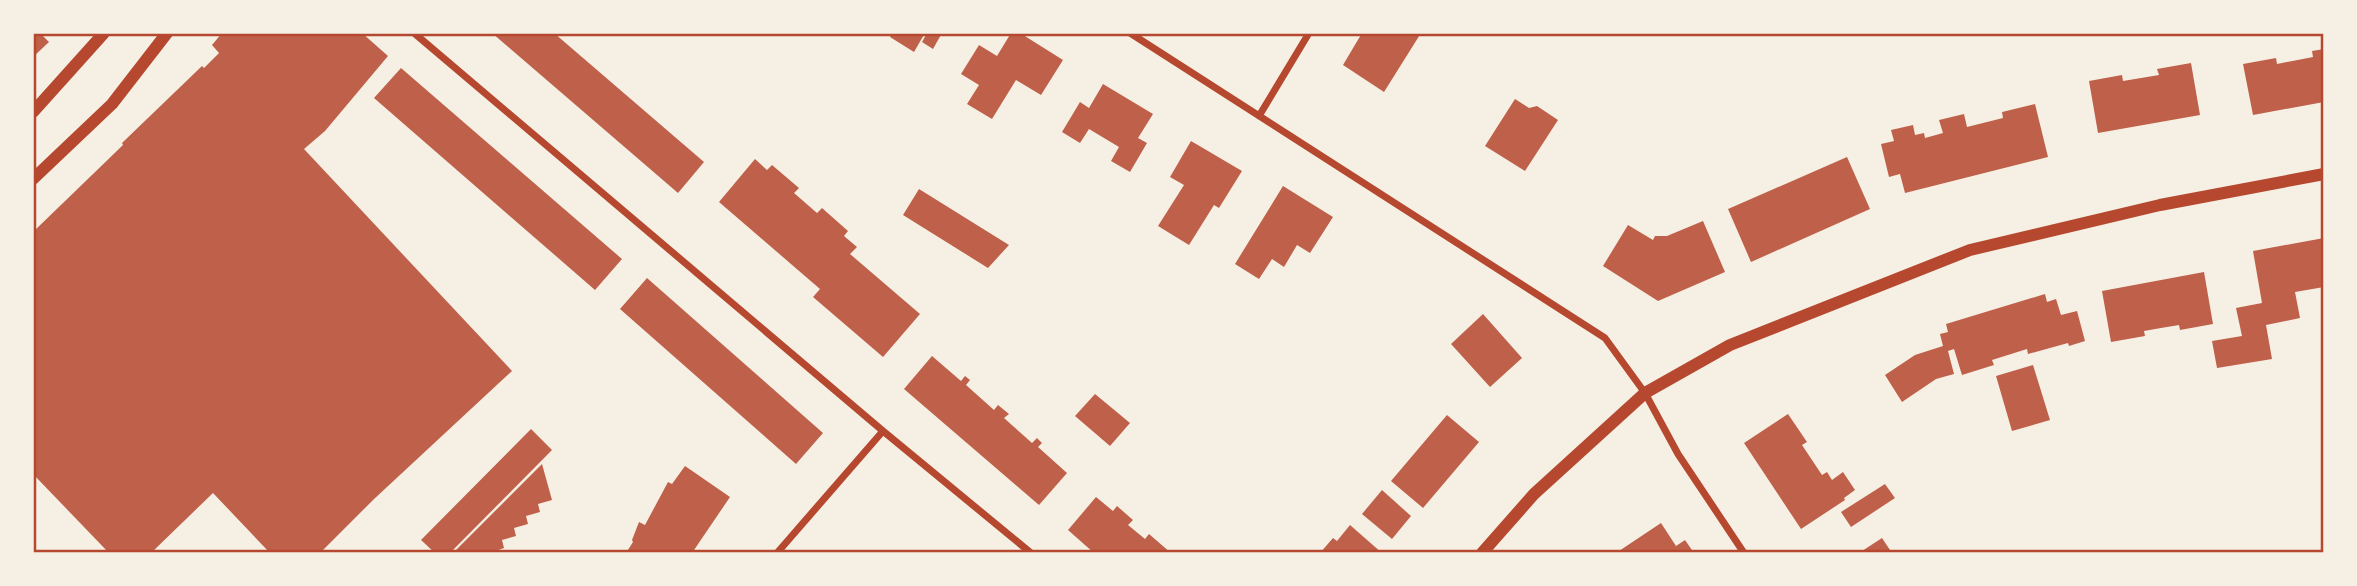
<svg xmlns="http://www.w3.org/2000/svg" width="2357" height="586" font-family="Overpass,sans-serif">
	<rect width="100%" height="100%" fill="#f6efe4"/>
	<path fill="#bf614a" d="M33 33H40L49 42 33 57Z
		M222 33H362L388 56 325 131 304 149 512 371 373 500 320 553H270L213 493 151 553H109L33 474V232L123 145 122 143 202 66 204 68 219 53 212 45Z
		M492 33H554L704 162 678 193Z
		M892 33H925L914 52 890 37Z
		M927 33H942L933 49 922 42Z
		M1011 33H1020L1063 60 1041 95 1016 80 992 119 967 104 979 85 961 74 979 45 997 56Z
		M1362 33H1421L1384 92 1343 65Z
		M2324 49V102L2253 115 2243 64 2276 58 2277 64 2313 57 2312 51Z
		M2191 63 2200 115 2098 133 2089 81 2122 75 2123 81 2159 75 2157 69Z
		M401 68 622 259 595 290 374 98Z
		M1103 84 1153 114 1138 138 1147 143 1130 172 1111 161 1119 147 1089 129 1080 143 1062 132 1080 102 1089 108Z
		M1515 99 1529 108 1537 106 1558 120 1525 171 1485 146Z
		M2035 104 2048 157 1905 193 1900 174 1889 177 1881 144 1894 141 1891 130 1913 125 1915 135 1924 133 1925 138 1943 133 1939 120 1964 114 1967 127 2003 118 2002 112Z
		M1191 141 1242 171 1219 208 1214 205 1189 245 1158 226 1184 185 1170 177Z
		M1847 157 1870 209 1751 262 1728 209Z
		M755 159 767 170 772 165 799 188 794 193 817 213 822 208 848 231 844 236 857 247 850 254 920 314 883 357 813 297 820 289 719 202Z
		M1283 186 1333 217 1310 253 1297 245 1284 267 1272 259 1259 279 1235 264Z
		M919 189 1009 245 988 268 903 215Z
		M1703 221 1725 272 1658 301 1603 266 1628 225 1653 240 1655 236H1667Z
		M2324 238V287L2295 292 2300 318 2266 325 2272 359 2217 368 2212 341 2242 336 2236 308 2262 303 2253 251Z
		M2204 272 2213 324 2180 330 2179 325 2161 328 2144 331 2145 336 2111 342 2102 291Z
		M647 278 823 433 796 464 620 309Z
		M2045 294 2047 302 2056 299 2061 315 2077 311 2085 341 2069 346 2068 343 2028 354 2027 349 1992 360 1994 365 1962 375 1954 349 1948 351 1954 374 1936 379 1902 402 1885 375 1915 355 1943 346 1940 334 1948 332 1946 324Z
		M1483 314 1522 358 1490 387 1451 344Z
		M932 356 961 381 965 376 970 380 966 385 994 410 998 405 1009 414 1004 418 1032 443 1037 438 1042 443 1038 447 1067 473 1039 505 904 389Z
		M2033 365 2050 420 2012 431 1996 376Z
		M1095 394 1130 423 1110 446 1075 416Z
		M1788 414 1807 442 1802 445 1822 475 1827 472 1832 480 1843 472 1855 490 1844 498 1845 500 1801 529 1744 443Z
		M1447 415 1479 442 1423 508 1391 481Z
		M531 429 552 450 450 553H435L421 540Z
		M542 464 552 500 538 504 540 512 526 516 528 524 514 528 516 536 502 540 504 548 490 553H453Z
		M685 466 730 497 692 553H626L633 542 632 540 639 522 645 525 668 482 672 484Z
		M1885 484 1895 498 1851 527 1841 512Z
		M1382 490 1411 516 1392 539 1362 514Z
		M1096 497 1113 511 1117 506 1133 520 1128 525 1145 539 1149 534 1171 553H1094L1068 530Z
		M1661 523 1676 546 1685 540 1694 553H1616Z
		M1350 525 1382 553H1320L1333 538 1337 541Z
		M1882 538 1892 553H1859Z"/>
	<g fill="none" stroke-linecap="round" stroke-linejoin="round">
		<path stroke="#b5482f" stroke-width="7" d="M414 33 883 431 1031 553
			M1130 33 1605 338 1645 393 1678 454 1744 553
			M1259 116 1309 33
			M777 553 883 431"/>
		<path stroke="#b5482f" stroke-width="12" d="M33 112 104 33
			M33 179 112 104 167 33
			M1482 553 1534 494 1645 393 1730 345 1970 250 2160 205 2324 174"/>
	</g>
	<rect width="2357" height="586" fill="none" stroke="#f6efe4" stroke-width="70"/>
	<rect x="35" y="35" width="2287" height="516" fill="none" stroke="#b5482f" stroke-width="2.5"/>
</svg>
